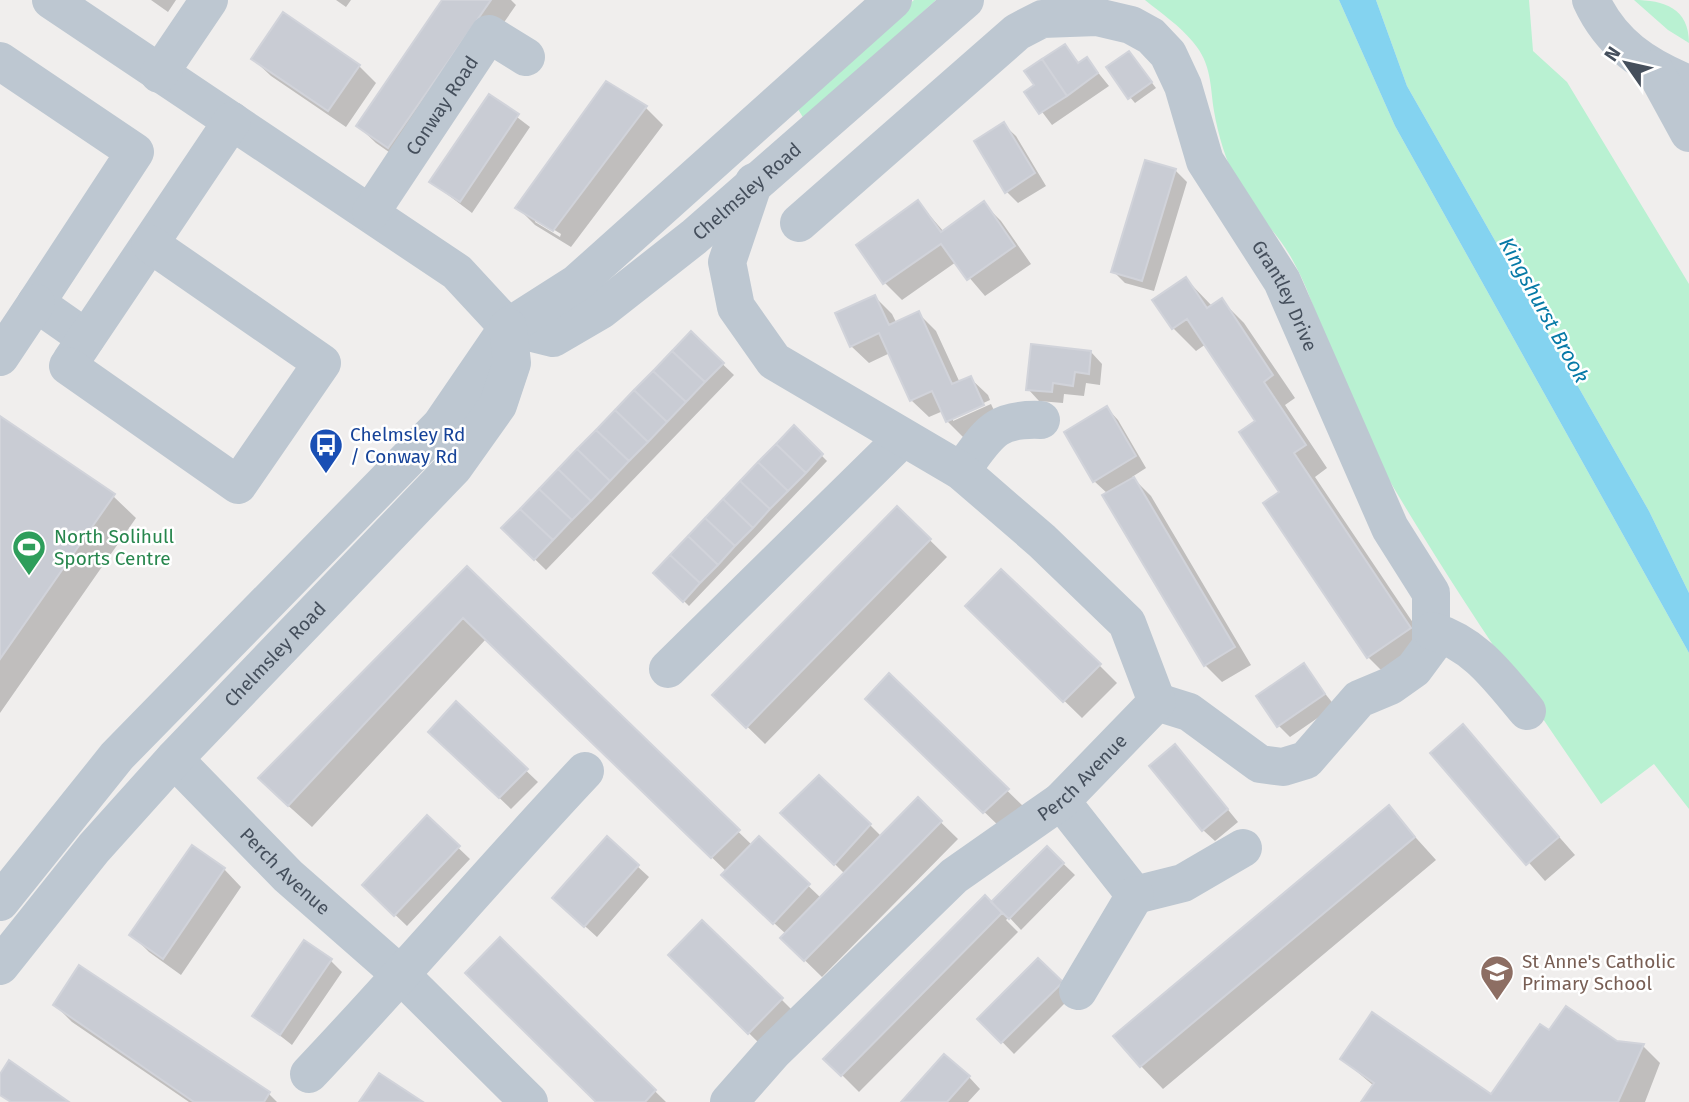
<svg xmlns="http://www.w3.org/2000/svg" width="1689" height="1102" font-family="'Fira Sans',sans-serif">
	<rect width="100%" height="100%" fill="#f0eeed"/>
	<path fill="#b9f1d2" d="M914 0H936L804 119 796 106Z
		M1145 0H1339L1395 126 1689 653V809L1654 764 1601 804C1516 679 1428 554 1356 421 1328 368 1321 310 1292 259 1277 231 1250 209 1236 181 1226 160 1218 135 1214 111 1210 86 1212 64 1193 42 1180 26 1161 13 1145 0Z
		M1376 0H1529L1533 51 1567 82 1689 284V593L1649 511 1407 86Z
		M1634 0C1664 0 1689 8 1689 43L1668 30Z"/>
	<path fill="#84d3f0" d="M1339 0H1376L1407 86 1649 511 1689 593V653L1395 126Z"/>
	<path fill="#0003" fill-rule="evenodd" d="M151 0H176L168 12Z
		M336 0H351L346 7Z
		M445 0H511L516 5 406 164 376 143 358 126Z
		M1065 46 1080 64 1087 59 1109 86 1052 125 1027 92 1036 86Z
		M1129 53 1156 88 1135 103 1130 97Z
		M253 59 359 66 376 83 346 127 271 76Z
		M489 96 530 127 472 213 431 182Z
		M646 108 663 125 571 247 535 225 518 208ZM535 218 561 234 560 237 535 222Z
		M1004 125 1016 136 1046 186 1018 203 1006 191Z
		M1175 170 1187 182 1154 291 1125 283 1113 271Z
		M918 202 944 232 984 204 1001 221 1031 264 985 296 956 262 902 300 885 283 858 245Z
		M1186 279 1212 306 1221 300 1244 323 1295 398 1285 405 1327 468 1315 477 1432 651 1391 680 1368 657 1265 503 1282 492 1258 421 1206 344 1196 351 1173 328Z
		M875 297 892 314 897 324 919 314 936 331 960 383 970 378 988 395 990 400 953 417V421L991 404 1000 423 965 439 947 421 943 411 929 417 911 400 890 353 869 363 851 346Z
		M691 334 734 375 546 570 503 528Z
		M1091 352 1102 364 1100 385 1086 383 1084 396 1064 394 1063 403 1039 401 1028 389Z
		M1107 408 1118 420 1146 468 1132 477 1151 496 1251 665 1222 682 1205 665 1108 494 1094 481Z
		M0 418 113 496 136 518 0 713Z
		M794 428 827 461 689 606 655 573Z
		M897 508 947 557 765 744 715 695Z
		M467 569 753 846 759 839 821 898 845 874 783 813 870 825 882 837 918 800 958 839 822 977 782 938 786 934 735 887 727 872 486 639 312 827 283 801Z
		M967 606 1099 665 1117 683 1082 718Z
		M1303 666 1335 706 1290 737 1279 726Z
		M889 675 1025 808 1002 829 885 716Z
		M456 704 538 782 511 809 442 743Z
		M1463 727 1575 855 1545 881 1433 753Z
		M1186 758 1238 822 1215 841 1203 830Z
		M1389 808 1436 860 1163 1089 1141 1066Z
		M427 818 470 859 407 926 364 885Z
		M1047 848 1075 875 1021 930 1009 917 1006 920 1018 932 859 1092 826 1059 991 904Z
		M637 866 649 877 597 937 566 909Z
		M224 869 241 887 181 975 149 952 132 935Z
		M500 939 666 1102H598Z
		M670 955 781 999 799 1017 766 1050Z
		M1038 960 1073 995 1014 1054 980 1019Z
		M331 961 342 972 292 1045 255 1016Z
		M55 1005 269 1094 277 1102H189L72 1022Z
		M1550 1033 1643 1046 1660 1063 1645 1102H1363L1374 1086 1342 1059 1492 1096Z
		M969 1077 980 1089 968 1102H904Z"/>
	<path fill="#c9ccd4" stroke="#d1d3da" stroke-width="2" d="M442 0H491L388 148 356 126Z
		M283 12 360 65 328 111 251 59Z
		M1065 44 1078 63 1087 57 1098 73 1067 96 1042 59Z
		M1129 51 1152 82 1128 99 1106 67Z
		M1042 59 1067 96 1039 114 1024 92 1034 85 1024 71Z
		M606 81 647 106 553 231 515 208Z
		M489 94 519 114 460 202 429 182Z
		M1004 122 1035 173 1005 193 974 141Z
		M1145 160 1176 169 1142 281 1111 272Z
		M918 200 941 232 984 201 1015 246 967 280 941 244 883 284 856 245Z
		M1186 277 1207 308 1222 298 1273 375 1264 382 1306 445 1294 453 1411 628 1367 658 1263 503 1279 492 1239 432 1255 421 1187 319 1172 329 1152 300Z
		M875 295 889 325 919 311 952 384 971 376 984 405 946 422 932 391 910 401 879 333 850 347 835 313Z
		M691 331 724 363 705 382 672 351Z
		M1031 344 1091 351 1089 374 1075 372 1073 386 1053 383 1052 392 1026 390Z
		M672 351 705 382 686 402 653 371Z
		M653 371 686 402 667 422 634 390Z
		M634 390 667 422 648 442 615 410Z
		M1107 406 1136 456 1093 482 1064 432Z
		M615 410 648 442 629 461 596 430Z
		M0 416 115 494 0 659Z
		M794 425 823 454 806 473 776 444Z
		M596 430 629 461 610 481 577 449Z
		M776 444 806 473 788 491 758 462Z
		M577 449 610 481 591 501 558 469Z
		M758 462 788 491 770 509 740 481Z
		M558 469 591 501 572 520 539 489Z
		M1134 477 1235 647 1204 666 1102 495Z
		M740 481 770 509 753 528 723 499Z
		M539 489 572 520 553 540 520 509Z
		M723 499 753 528 735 546 705 518Z
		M897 506 931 539 746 728 712 695Z
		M520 509 553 540 534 560 501 528Z
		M705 518 735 546 718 565 688 536Z
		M688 536 718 565 700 583 670 555Z
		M670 555 700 583 683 602 653 573Z
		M467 566 740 830 711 858 463 618 288 806 258 778Z
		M1001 569 1101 664 1063 702 965 606Z
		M1304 663 1325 694 1277 727 1256 696Z
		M889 673 1009 789 983 813 865 699Z
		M456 701 528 769 499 798 428 732Z
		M1463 724 1559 837 1526 865 1430 753Z
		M1175 744 1228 809 1202 831 1149 766Z
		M819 775 871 824 834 865 780 813Z
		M918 797 942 821 804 961 780 938Z
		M1389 805 1415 837 1140 1067 1113 1036Z
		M427 815 460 846 394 916 362 885Z
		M607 836 639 865 584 927 552 898Z
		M759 836 810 884 773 924 721 875Z
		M192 845 225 868 163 959 129 935Z
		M1047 846 1064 863 1009 919 991 902Z
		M985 895 1002 913 841 1076 823 1059Z
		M702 920 783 998 748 1034 668 955Z
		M500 937 656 1090 645 1102H596L465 973Z
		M304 940 332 959 280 1035 252 1016Z
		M1038 958 1063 982 1001 1043 977 1019Z
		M79 965 270 1092 264 1102H194L53 1005Z
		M1566 1006 1617 1041 1644 1044 1618 1102H1361L1374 1083 1340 1059 1372 1012 1491 1094 1540 1024 1549 1030Z
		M944 1054 970 1076 947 1102H901Z
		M9 1060 69 1102H11L0 1095V1074Z
		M379 1073 423 1102H359Z"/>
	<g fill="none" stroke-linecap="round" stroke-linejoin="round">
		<g stroke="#bdc7d1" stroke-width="38">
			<path d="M51 0 457 272 508 327"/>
			<path d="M1591 0C1611 44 1645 66 1689 84"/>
			<path d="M0 61 135 152 36 303 86 338"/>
			<path d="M1654 69 1689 133"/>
			<path d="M159 74 209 0"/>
			<path id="s1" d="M371 212 489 34 526 57"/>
			<path id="s2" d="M799 223 1017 32 1042 19 1097 17 1131 25 1151 36 1168 54 1183 86 1205 161 1282 281 1390 528 1431 593V646L1414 669 1390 686 1359 699 1306 760 1283 767 1260 764 1189 712 1157 702"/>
			<path id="s3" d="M508 327 553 338 601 310 694 237 965 0"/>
			<path d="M0 357 36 303"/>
			<path d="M71 361 232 121"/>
			<path d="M68 366 238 485 322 363 150 244"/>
			<path d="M961 471C988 436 992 418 1041 420"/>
			<path d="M1432 631C1476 644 1499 678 1527 711"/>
			<path d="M668 669 902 439"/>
			<path id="s4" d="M174 759 288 876 402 976 529 1102"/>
			<path d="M1061 801 1135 895 1183 883 1243 848"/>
			<path d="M0 902 117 756 441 425 508 327 577 283 893 0"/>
			<path id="s5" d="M0 966 94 848 174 759 454 467 498 405 512 363 508 327"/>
			<path d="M1078 991 1135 895"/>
			<path d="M309 1074C403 975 491 871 585 771"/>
			<path id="s6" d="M729 1102 773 1052 954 876 1061 801 1157 702 1127 623 1042 541 961 471 774 361 736 307 727 262 754 182"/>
		</g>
	</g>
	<defs>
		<g id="bus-pin" transform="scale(1.75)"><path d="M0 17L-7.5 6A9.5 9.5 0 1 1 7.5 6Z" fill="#1a4fb4" stroke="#fff"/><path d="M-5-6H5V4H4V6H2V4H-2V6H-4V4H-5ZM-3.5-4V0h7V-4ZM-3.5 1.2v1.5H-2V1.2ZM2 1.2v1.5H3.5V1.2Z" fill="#fff"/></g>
		<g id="stadium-pin" transform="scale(1.75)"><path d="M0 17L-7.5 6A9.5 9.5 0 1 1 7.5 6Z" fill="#2e9e5b" stroke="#fff"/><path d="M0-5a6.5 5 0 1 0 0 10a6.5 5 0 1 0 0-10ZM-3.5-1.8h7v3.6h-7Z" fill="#fff"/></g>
		<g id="school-pin" transform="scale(1.75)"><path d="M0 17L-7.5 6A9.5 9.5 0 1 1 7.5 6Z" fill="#8d6e63" stroke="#fff"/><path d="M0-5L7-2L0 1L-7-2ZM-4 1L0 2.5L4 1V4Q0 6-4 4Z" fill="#fff"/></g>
	</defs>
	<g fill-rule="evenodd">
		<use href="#bus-pin" x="326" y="445"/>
		<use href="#stadium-pin" x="29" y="547"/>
		<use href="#school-pin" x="1497" y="972"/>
	</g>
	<g text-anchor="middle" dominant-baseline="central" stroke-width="5" stroke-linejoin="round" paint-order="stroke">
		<g font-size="19" fill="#454f5c" stroke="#fff">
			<text stroke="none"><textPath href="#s1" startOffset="128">Conway Road</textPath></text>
			<text stroke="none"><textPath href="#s3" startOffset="290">Chelmsley Road</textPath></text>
			<text stroke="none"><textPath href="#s2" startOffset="726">Grantley Drive</textPath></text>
			<text stroke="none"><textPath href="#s5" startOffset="416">Chelmsley Road</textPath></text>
			<text stroke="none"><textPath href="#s6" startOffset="481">Perch Avenue</textPath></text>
			<text stroke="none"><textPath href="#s4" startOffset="158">Perch Avenue</textPath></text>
		</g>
		<g font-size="19" fill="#164399" stroke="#fff" text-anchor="start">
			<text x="350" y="434">Chelmsley Rd<tspan x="350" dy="22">/ Conway Rd</tspan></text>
		</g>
		<g font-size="19" fill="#27864d" stroke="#fff" text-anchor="start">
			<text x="54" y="536">North Solihull<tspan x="54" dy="22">Sports Centre</tspan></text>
		</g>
		<g font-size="19" fill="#785e54" stroke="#fff" text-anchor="start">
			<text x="1522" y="961">St Anne's Catholic<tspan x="1522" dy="22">Primary School</tspan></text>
		</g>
		<g font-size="21" font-style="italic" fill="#067aa7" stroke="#fff">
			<text transform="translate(1544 310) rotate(61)">Kingshurst Brook</text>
		</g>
	</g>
	<g transform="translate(1626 63) rotate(304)" stroke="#ffffff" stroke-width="5" paint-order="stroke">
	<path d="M0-5L12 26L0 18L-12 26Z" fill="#454f5c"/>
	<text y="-10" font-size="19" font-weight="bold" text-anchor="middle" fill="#454f5c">N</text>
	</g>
</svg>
